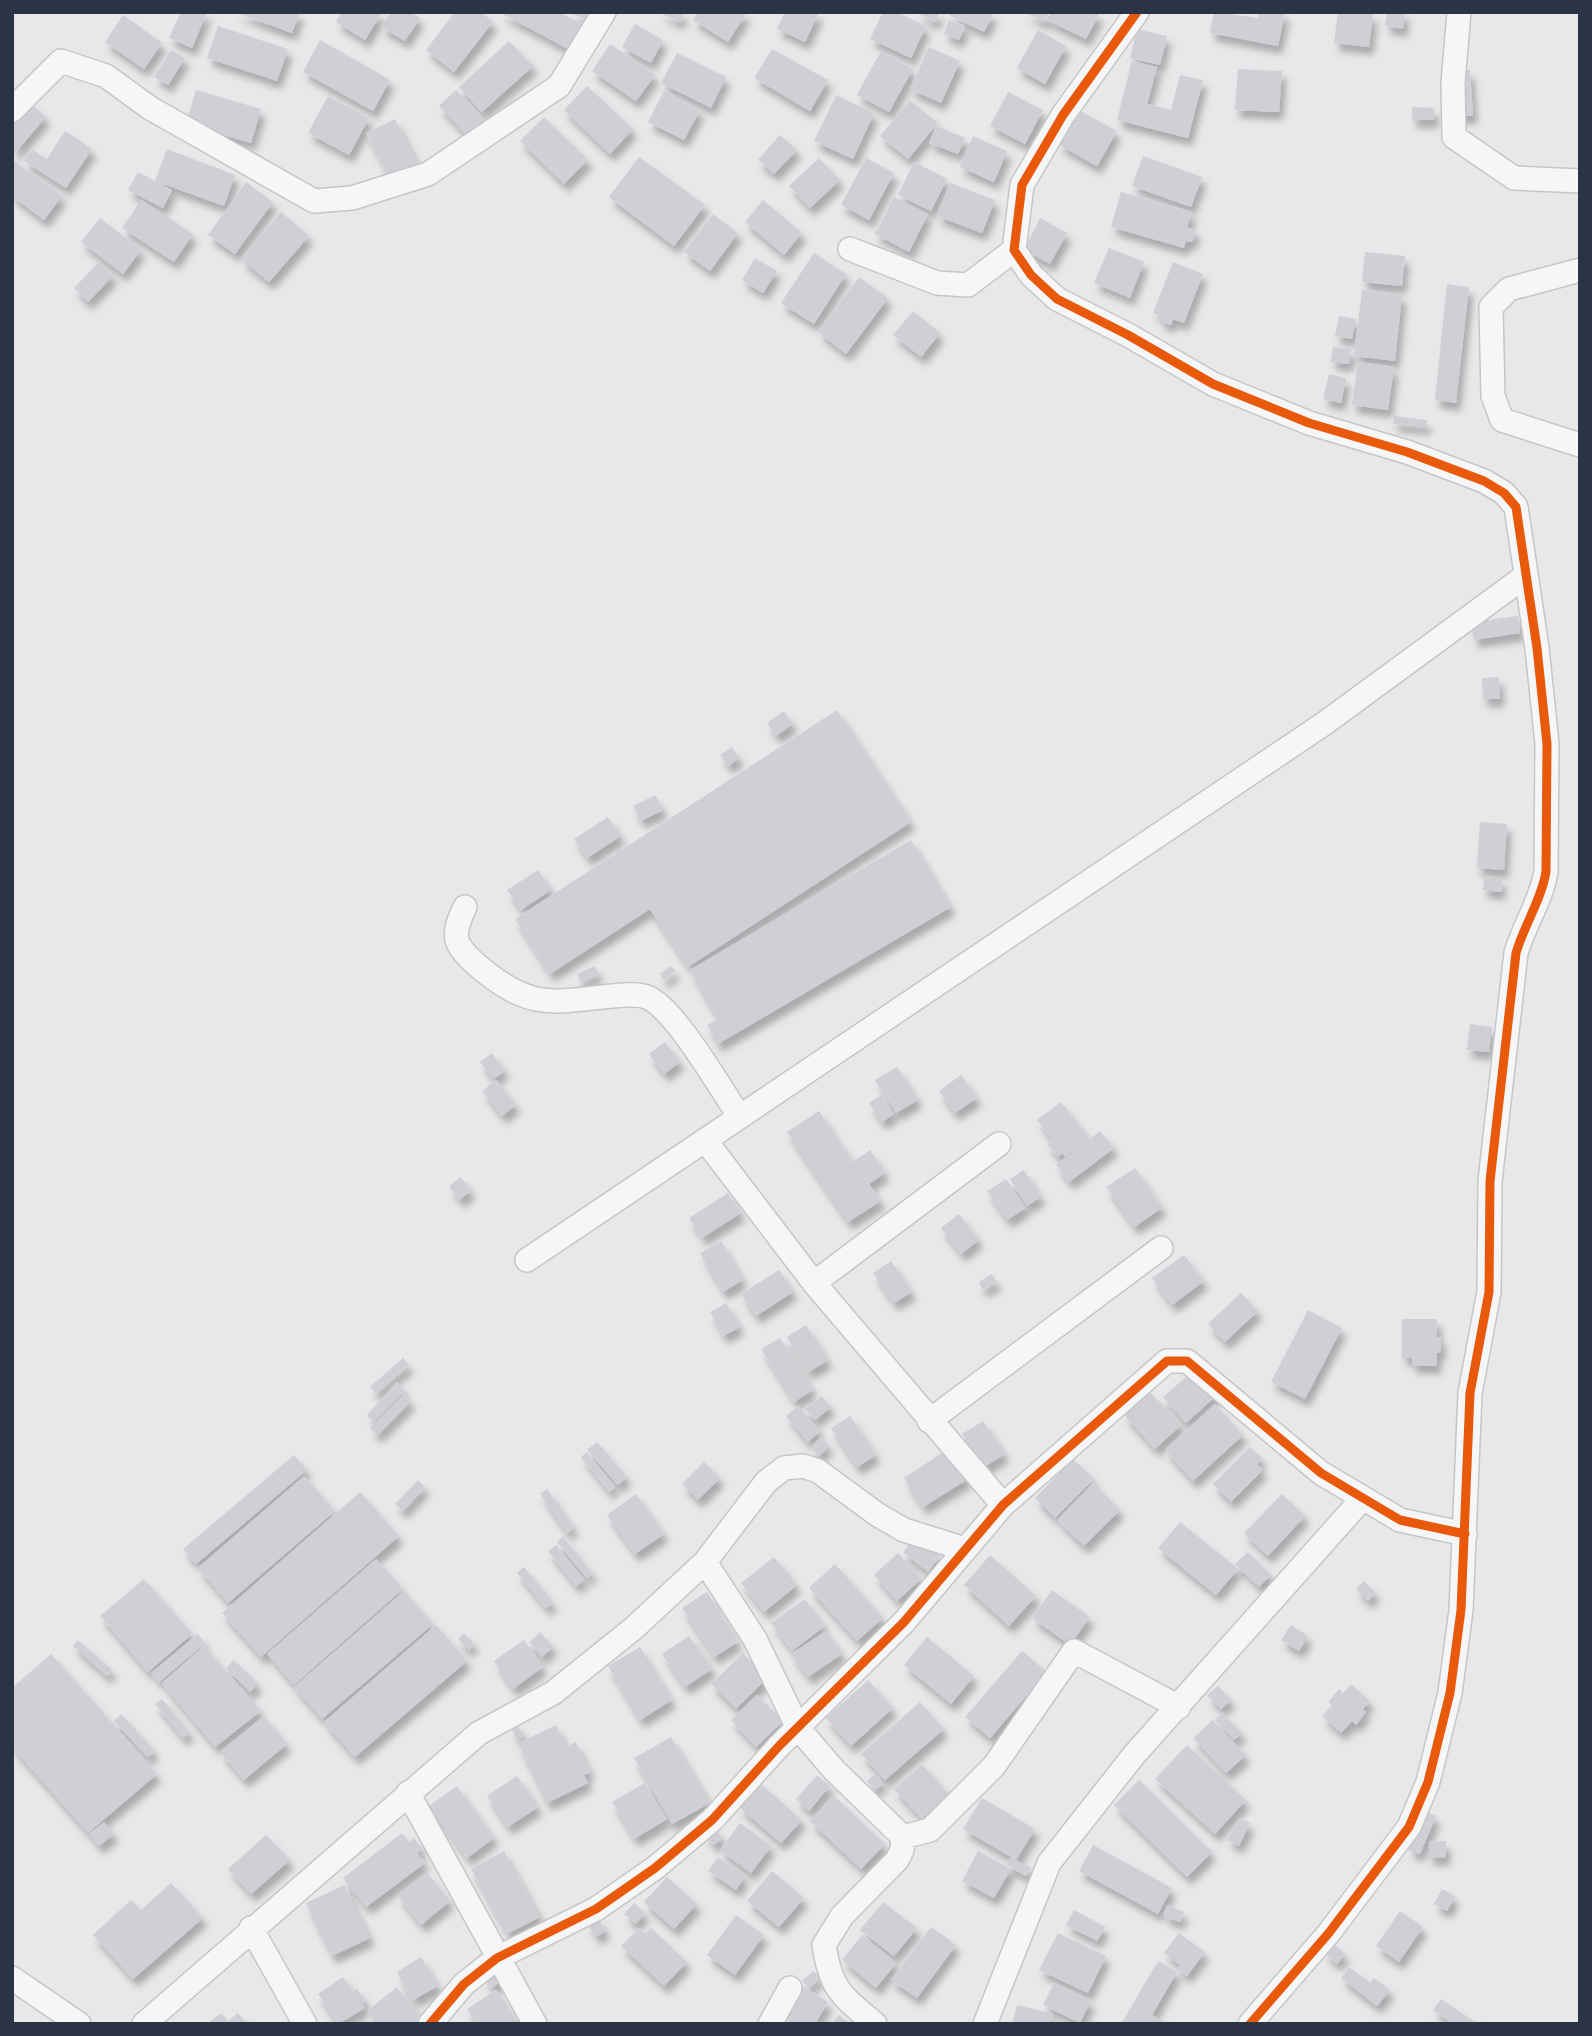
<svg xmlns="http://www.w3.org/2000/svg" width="1592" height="2036" font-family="Karla,sans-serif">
	<defs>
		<filter id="shadow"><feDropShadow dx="4.5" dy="8" stdDeviation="3.5" flood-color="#0004"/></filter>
	</defs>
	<rect width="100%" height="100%" fill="#e6e8ea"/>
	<path fill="#ced0d3" filter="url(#shadow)" d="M181 12H207L192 48 169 38Z
		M235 12H300L292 33Z
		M342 12H382L365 40 336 22Z
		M391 12H410L420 18 405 41 381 27Z
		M455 12H481L493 22 454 72 426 50Z
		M499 12H559L583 25 570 50Z
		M569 12H589L585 20Z
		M658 12H684L680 22Z
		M698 12H747L728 42 693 20Z
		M785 12H819L805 42 777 29Z
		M883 12H896L926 26 911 58 870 39Z
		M915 12H940L935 22Z
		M950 12H994L984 32 949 15Z
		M1024 12H1049L1044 22Z
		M1051 12H1095L1099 14 1086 39 1047 20Z
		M1214 12 1258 18 1259 12H1285L1278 46 1210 33Z
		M1338 12 1373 14 1369 47 1334 43Z
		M1387 12H1405L1403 29 1385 26Z
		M123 15 162 43 144 69 105 42Z
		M949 20 965 26 959 40 944 34Z
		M635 24 663 40 651 63 622 47Z
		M218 26 288 49 277 81 207 58Z
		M1137 29 1167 36 1160 65 1130 58Z
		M1038 30 1066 46 1045 84 1017 68Z
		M320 40 390 80 373 111 303 72Z
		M509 41 533 66 482 112 459 87Z
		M610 44 655 75 636 101 592 71Z
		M929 47 960 61 941 103 910 89Z
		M772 49 828 80 810 111 754 78Z
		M171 50 185 58 168 85 154 77Z
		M881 51 913 69 889 112 857 95Z
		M677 53 726 77 711 108 661 83Z
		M1132 61 1157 67 1147 104 1171 110 1180 75 1203 80 1188 138 1117 120Z
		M1238 69 1282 71 1279 112 1235 110Z
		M1470 70 1473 116H1458L1456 71Z
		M587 86 633 129 610 154 564 110Z
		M196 90 261 109 251 143 186 124Z
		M456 90 484 119 467 136 439 106Z
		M664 91 700 110 684 140 648 122Z
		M1008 92 1043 110 1025 144 990 126Z
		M836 95 874 113 853 159 814 141Z
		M328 96 369 118 349 155 308 133Z
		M910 100 938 123 908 159 880 136Z
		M30 103 46 117 14 154 12 124Z
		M1412 107 1434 108V120H1412Z
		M1078 110 1117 131 1097 166 1059 145Z
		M544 117 588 160 564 184 520 141Z
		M395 119 420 169 392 183 366 133Z
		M936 126 965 138 958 154 929 143Z
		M65 131 92 149 66 188 24 161 32 149 47 159Z
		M780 135 797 150 774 174 758 160Z
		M973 136 1007 151 994 182 960 167Z
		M167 149 235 175 224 206 155 181Z
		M1143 156 1202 177 1191 207 1132 186Z
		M639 157 705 205 674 246 609 197Z
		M819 158 840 180 810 208 789 186Z
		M866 158 894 173 869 220 841 205Z
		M12 159 62 196 44 220 12 196Z
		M914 162 947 179 931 211 898 195Z
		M138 172 172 190 163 208 128 190Z
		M246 182 273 202 235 254 208 235Z
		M950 183 995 200 982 233 937 216Z
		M1121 192 1192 212 1187 227 1196 230 1192 242 1186 241 1184 248 1111 227Z
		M894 197 928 214 909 252 875 234Z
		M141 200 193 234 174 262 122 228Z
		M763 200 802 233 784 255 745 222Z
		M281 212 309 236 269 282 241 259Z
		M713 214 738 233 710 271 684 252Z
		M100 218 141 250 123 274 81 242Z
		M1040 218 1067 233 1050 264 1024 250Z
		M1109 248 1144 262 1130 298 1094 283Z
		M1365 252 1405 256 1402 286 1362 282Z
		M814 253 846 274 814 324 781 303Z
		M755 258 777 271 763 293 742 280Z
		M99 262 113 276 88 302 74 288Z
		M1173 262 1203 274 1184 323 1173 319 1171 325 1159 321 1162 316 1153 313Z
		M859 277 888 298 846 354 818 332Z
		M1447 284 1469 287 1456 403 1435 400Z
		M1362 290 1402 295 1395 361 1354 356Z
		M913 311 940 333 921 357 893 335Z
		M1339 316 1356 319 1352 339 1335 336Z
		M1333 347 1351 349 1349 364 1331 362Z
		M1358 362 1394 367 1388 410 1352 405Z
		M1329 374 1346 378 1341 403 1323 399Z
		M1394 416 1427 420 1426 427 1393 424Z
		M1518 616 1520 633 1474 640 1471 622Z
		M1499 677 1500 699H1483L1482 678Z
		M837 710 911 822 688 967 650 909 550 974 515 919Z
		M784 711 793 724 776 736 767 723Z
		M732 747 739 758 728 766 720 755Z
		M655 795 663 810 641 821 633 806Z
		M608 817 621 836 587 858 574 839Z
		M1480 822 1507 824 1504 870 1477 868Z
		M911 840 951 907 718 1044 707 1025 718 1019 690 970Z
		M538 870 551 890 521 910 507 890Z
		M1484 877 1502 879 1501 892 1483 890Z
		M595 966 599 974 580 982 577 974Z
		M671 966 676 971 664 980 660 974Z
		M1470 1024 1492 1027 1489 1052 1467 1050Z
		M665 1042 680 1062 664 1074 649 1054Z
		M492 1053 505 1071 493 1079 480 1062Z
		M897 1067 918 1100 896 1113 875 1080Z
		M961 1075 977 1098 955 1113 939 1091Z
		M496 1080 516 1105 502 1116 482 1091Z
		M882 1095 894 1114 882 1122 869 1103Z
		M1061 1102 1090 1139 1100 1131 1114 1148 1069 1182 1056 1165 1082 1145 1065 1157 1062 1153 1058 1157 1047 1144 1052 1140 1037 1120Z
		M819 1111 852 1162 870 1150 885 1173 869 1184 881 1201 848 1222 787 1132Z
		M1135 1168 1162 1208 1134 1227 1106 1187Z
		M1024 1170 1041 1197 1027 1206 1010 1179Z
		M461 1177 471 1191 459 1200 449 1186Z
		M1006 1179 1026 1208 1007 1220 987 1191Z
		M728 1193 741 1213 702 1238 689 1218Z
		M959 1214 979 1240 961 1254 941 1228Z
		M721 1241 743 1280 723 1292 700 1253Z
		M1184 1255 1204 1281 1172 1305 1152 1278Z
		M891 1261 912 1292 894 1303 873 1273Z
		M779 1270 793 1292 756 1316 741 1294Z
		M992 1274 997 1282 983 1290 979 1282Z
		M1241 1293 1258 1311 1225 1342 1208 1324Z
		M726 1303 740 1327 723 1336 710 1312Z
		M1308 1310 1342 1328 1305 1399 1271 1382Z
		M1402 1319H1437V1337H1441V1352L1437 1353V1366H1412V1358H1402Z
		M806 1325 828 1360 809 1372 787 1337Z
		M780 1338 813 1390 794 1402 761 1349Z
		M403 1358 409 1365 376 1393 370 1387Z
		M1195 1369 1218 1394 1186 1423 1163 1397Z
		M397 1382 405 1390 374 1422 367 1415Z
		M1150 1392 1181 1425 1155 1449 1124 1415Z
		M404 1394 411 1401 378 1435 370 1428Z
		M822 1396 831 1407 815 1420 805 1409Z
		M1215 1404 1243 1435 1193 1481 1165 1450Z
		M798 1406 820 1431 808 1442 786 1416Z
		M850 1416 876 1455 857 1467 831 1428Z
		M983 1421 1005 1454 983 1468 962 1434Z
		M821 1437 829 1445 819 1456 811 1448Z
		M597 1442 627 1477 618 1485 587 1450Z
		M1250 1447 1262 1458 1257 1464 1263 1470 1231 1502 1213 1484Z
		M948 1449 968 1479 923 1507 904 1478Z
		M587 1452 615 1487 609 1492 581 1457Z
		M294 1455 307 1470 196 1564 183 1549Z
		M1073 1459 1094 1479 1055 1518 1035 1498Z
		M704 1462 720 1478 698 1500 682 1484Z
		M304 1476 335 1511 228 1603 198 1568Z
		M418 1480 425 1487 403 1511 395 1504Z
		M1093 1483 1120 1510 1084 1546 1057 1520Z
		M547 1489 574 1528 567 1533 540 1494Z
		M360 1492 399 1536 261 1657 222 1613Z
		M636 1494 664 1534 635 1554 607 1515Z
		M1282 1494 1305 1516 1268 1556 1244 1533Z
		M1180 1522 1238 1569 1216 1595 1158 1548Z
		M563 1537 593 1574 587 1578 557 1542Z
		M915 1537 940 1556 928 1572 903 1552Z
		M556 1545 584 1580 576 1586 548 1551Z
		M1248 1552 1271 1575 1259 1587 1235 1564Z
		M898 1553 921 1579 897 1601 874 1575Z
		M990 1555 1036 1596 1009 1626 964 1585Z
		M774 1557 797 1585 764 1612 741 1583Z
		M376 1559 403 1589 294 1685 267 1654Z
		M835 1564 883 1618 857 1641 809 1588Z
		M524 1567 553 1603 546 1608 517 1573Z
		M144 1579 192 1634 148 1672 100 1616Z
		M1364 1581 1376 1593 1368 1601 1356 1589Z
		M1052 1590 1090 1617 1070 1645 1032 1618Z
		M404 1591 433 1624 322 1719 294 1687Z
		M707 1592 738 1642 714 1657 682 1608Z
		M805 1599 825 1626 792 1651 771 1623Z
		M436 1625 467 1661 355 1757 324 1722Z
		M1291 1625 1308 1636 1299 1651 1281 1640Z
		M826 1631 842 1654 808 1677 791 1654Z
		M540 1632 553 1647 542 1657 529 1642Z
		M464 1633 474 1644 469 1650 458 1639Z
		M198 1634 205 1643 159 1682 151 1673Z
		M689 1636 712 1669 685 1687 662 1654Z
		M927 1637 974 1676 951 1704 904 1665Z
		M78 1640 112 1670 107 1676 73 1646Z
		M524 1640 543 1667 513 1689 494 1661Z
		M204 1646 261 1711 215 1747 162 1683Z
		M640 1647 672 1700 640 1720 608 1666Z
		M1022 1651 1047 1672 990 1738 965 1717Z
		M743 1653 767 1678 736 1709 711 1684Z
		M51 1654 157 1774 88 1833 12 1747V1688Z
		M234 1660 258 1684 250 1692 226 1668Z
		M868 1680 893 1708 851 1746 826 1718Z
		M1351 1684 1370 1701 1363 1709 1366 1712 1356 1725 1352 1721 1341 1733 1322 1716 1332 1705 1328 1702 1339 1689 1343 1693Z
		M1218 1686 1231 1700 1221 1709 1207 1695Z
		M757 1695 783 1721 756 1747 731 1720Z
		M162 1699 190 1733 183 1738 155 1704Z
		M920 1702 944 1729 885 1780 861 1754Z
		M1222 1713 1242 1733 1234 1740 1215 1720Z
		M121 1714 155 1751 148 1757 114 1721Z
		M264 1716 287 1744 244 1780 220 1752Z
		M1213 1720 1246 1755 1226 1773 1193 1738Z
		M517 1724 524 1736 517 1740 511 1727Z
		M556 1725 566 1747 576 1742 590 1772 584 1775 588 1783 547 1803 518 1743Z
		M671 1737 710 1803 672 1824 634 1758Z
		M1187 1745 1246 1800 1215 1834 1155 1779Z
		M922 1764 949 1794 922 1819 894 1789Z
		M875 1774 883 1784 874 1790 867 1781Z
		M817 1775 830 1786 809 1811 796 1799Z
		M517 1776 538 1807 508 1827 487 1796Z
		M1139 1780 1212 1852 1187 1877 1114 1805Z
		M645 1783 667 1819 634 1839 612 1802Z
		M760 1783 802 1820 781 1843 739 1807Z
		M457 1786 494 1838 467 1858 429 1806Z
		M834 1796 885 1844 861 1869 810 1821Z
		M982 1798 1035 1829 1016 1860 1031 1868 1026 1876 1006 1865 1011 1857 963 1829Z
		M1425 1811 1436 1816 1420 1854 1408 1850Z
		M1239 1818 1250 1823 1239 1846 1227 1840Z
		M104 1822 114 1834 99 1846 89 1834Z
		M740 1823 771 1846 751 1873 720 1850Z
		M713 1826 723 1838 714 1845 704 1834Z
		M402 1833 409 1842 414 1838 422 1849 417 1853 425 1863 366 1907 343 1878Z
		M266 1835 290 1860 251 1894 228 1869Z
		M1446 1841V1857L1429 1858V1842Z
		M1093 1845 1172 1888 1158 1914 1079 1871Z
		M504 1851 540 1917 507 1934 471 1869Z
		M978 1851 1011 1869 994 1898 962 1881Z
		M718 1857 745 1876 736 1890 708 1871Z
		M772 1871 804 1898 779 1927 747 1901Z
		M427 1873 450 1901 421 1925 398 1896Z
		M667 1877 697 1904 674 1929 644 1902Z
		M171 1883 203 1918 133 1979 93 1935 131 1900 141 1910Z
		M344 1885 370 1938 332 1956 306 1903Z
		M1442 1889 1455 1896 1447 1911 1434 1904Z
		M883 1902 917 1928 894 1956 860 1930Z
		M634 1903 645 1913 636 1924 624 1914Z
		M1167 1905 1184 1912 1180 1922 1163 1916Z
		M1074 1910 1105 1927 1097 1941 1066 1925Z
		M1400 1911 1423 1927 1399 1962 1376 1946Z
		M736 1915 764 1935 735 1975 707 1955Z
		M597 1916 606 1931 596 1937 587 1922Z
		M931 1927 956 1945 917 1998 891 1980Z
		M639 1928 645 1934 651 1928 687 1962 664 1986 621 1946Z
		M1058 1933 1106 1956 1088 1993 1039 1970Z
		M1179 1933 1205 1952 1187 1976 1178 1969 1180 1965 1164 1953Z
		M862 1935 896 1963 876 1988 842 1960Z
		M1333 1943 1345 1954 1337 1964 1324 1952Z
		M421 1957 438 1986 413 2000 397 1972Z
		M1158 1961 1177 1972 1152 2015 1167 2024H1121Z
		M1349 1967 1370 1983 1374 1978 1390 1990 1377 2006 1341 1978Z
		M495 1969 502 1981 491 1988 483 1975Z
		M813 1971 820 1977 809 1988 802 1981Z
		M343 1977 353 1991 357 1989 366 2001 362 2004 365 2008 338 2024 318 1994Z
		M1054 1983 1091 2001 1080 2023 1043 2005Z
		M802 1986 828 2002 815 2024H794L783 2017Z
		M397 1987 426 2024H379L368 2010Z
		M496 1990 515 2019 508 2024H476L467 2009Z
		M1441 1999 1478 2024H1453L1433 2010Z
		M1017 2005 1053 2014 1050 2024H1012Z
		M221 2013 228 2021 238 2013 246 2024H207Z
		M839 2015 851 2024H831Z"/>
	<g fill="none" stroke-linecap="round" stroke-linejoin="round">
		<g stroke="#c4c6c8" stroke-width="26">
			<path id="minor" d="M1137 12 1063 115 1022 185 1014 250 1031 275 1057 299 1128 335 1213 384 1309 423 1407 452 1484 481 1504 493 1516 507 1537 648 1547 744 1546 872C1541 901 1524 925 1516 953L1490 1181 1489 1292 1470 1393 1461 1610 1450 1693 1428 1782 1409 1827 1328 1934 1250 2024
				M1459 12 1453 83 1454 137 1514 178 1580 181
				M12 110 61 61 106 76 150 108 314 201 352 198 428 174 559 86 604 12
				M850 249 937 283 968 285 1014 250
				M1580 270 1509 289 1491 307 1493 396 1502 420 1580 445
				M465 907C451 936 453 944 478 966 529 1009 549 1003 612 996 623 995 639 993 649 998 677 1012 720 1088 740 1117
				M705 1140 814 1283 1003 1505
				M527 1260 1325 723 1524 577
				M814 1283 999 1144
				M929 1421 1161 1248
				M705 1562 755 1639 798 1728 834 1770 903 1837 902 1850 897 1860 842 1916 824 1945C831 1990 841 1995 875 2024
				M408 1793 535 2024
				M903 1837 930 1830 994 1766 1074 1651 1179 1707
				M251 1928 305 2024
				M12 1978 79 2024
				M144 2024 479 1733 553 1693 634 1628 705 1562 766 1482 784 1468 803 1466 818 1471 878 1515 904 1530 965 1549
				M430 2024 464 1984 497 1958 596 1909 655 1868 712 1820 780 1745 904 1622 1003 1505 1167 1361H1187L1321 1473 1400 1520 1465 1534
				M770 2024 790 1988
				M985 2024 1049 1863 1134 1755 1363 1498"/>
		</g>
		<use href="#minor" stroke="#f5f6f7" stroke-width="23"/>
		<g stroke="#f4f6f9" stroke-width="13">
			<path id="cycleway" d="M1137 12 1063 115 1022 185 1014 250 1031 275 1057 299 1128 335 1213 384 1309 423 1407 452 1484 481 1504 493 1516 507 1537 648 1547 744 1546 872C1541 901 1524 925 1516 953L1490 1181 1489 1292 1470 1393 1461 1610 1450 1693 1428 1782 1409 1827 1328 1934 1250 2024
				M430 2024 464 1984 497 1958 596 1909 655 1868 712 1820 780 1745 904 1622 1003 1505 1167 1361H1187L1321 1473 1400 1520 1465 1534"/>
		</g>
		<use href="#cycleway" stroke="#e8590c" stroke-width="9"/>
	</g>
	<rect width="1592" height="2036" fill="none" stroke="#2b3445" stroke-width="28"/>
</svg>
